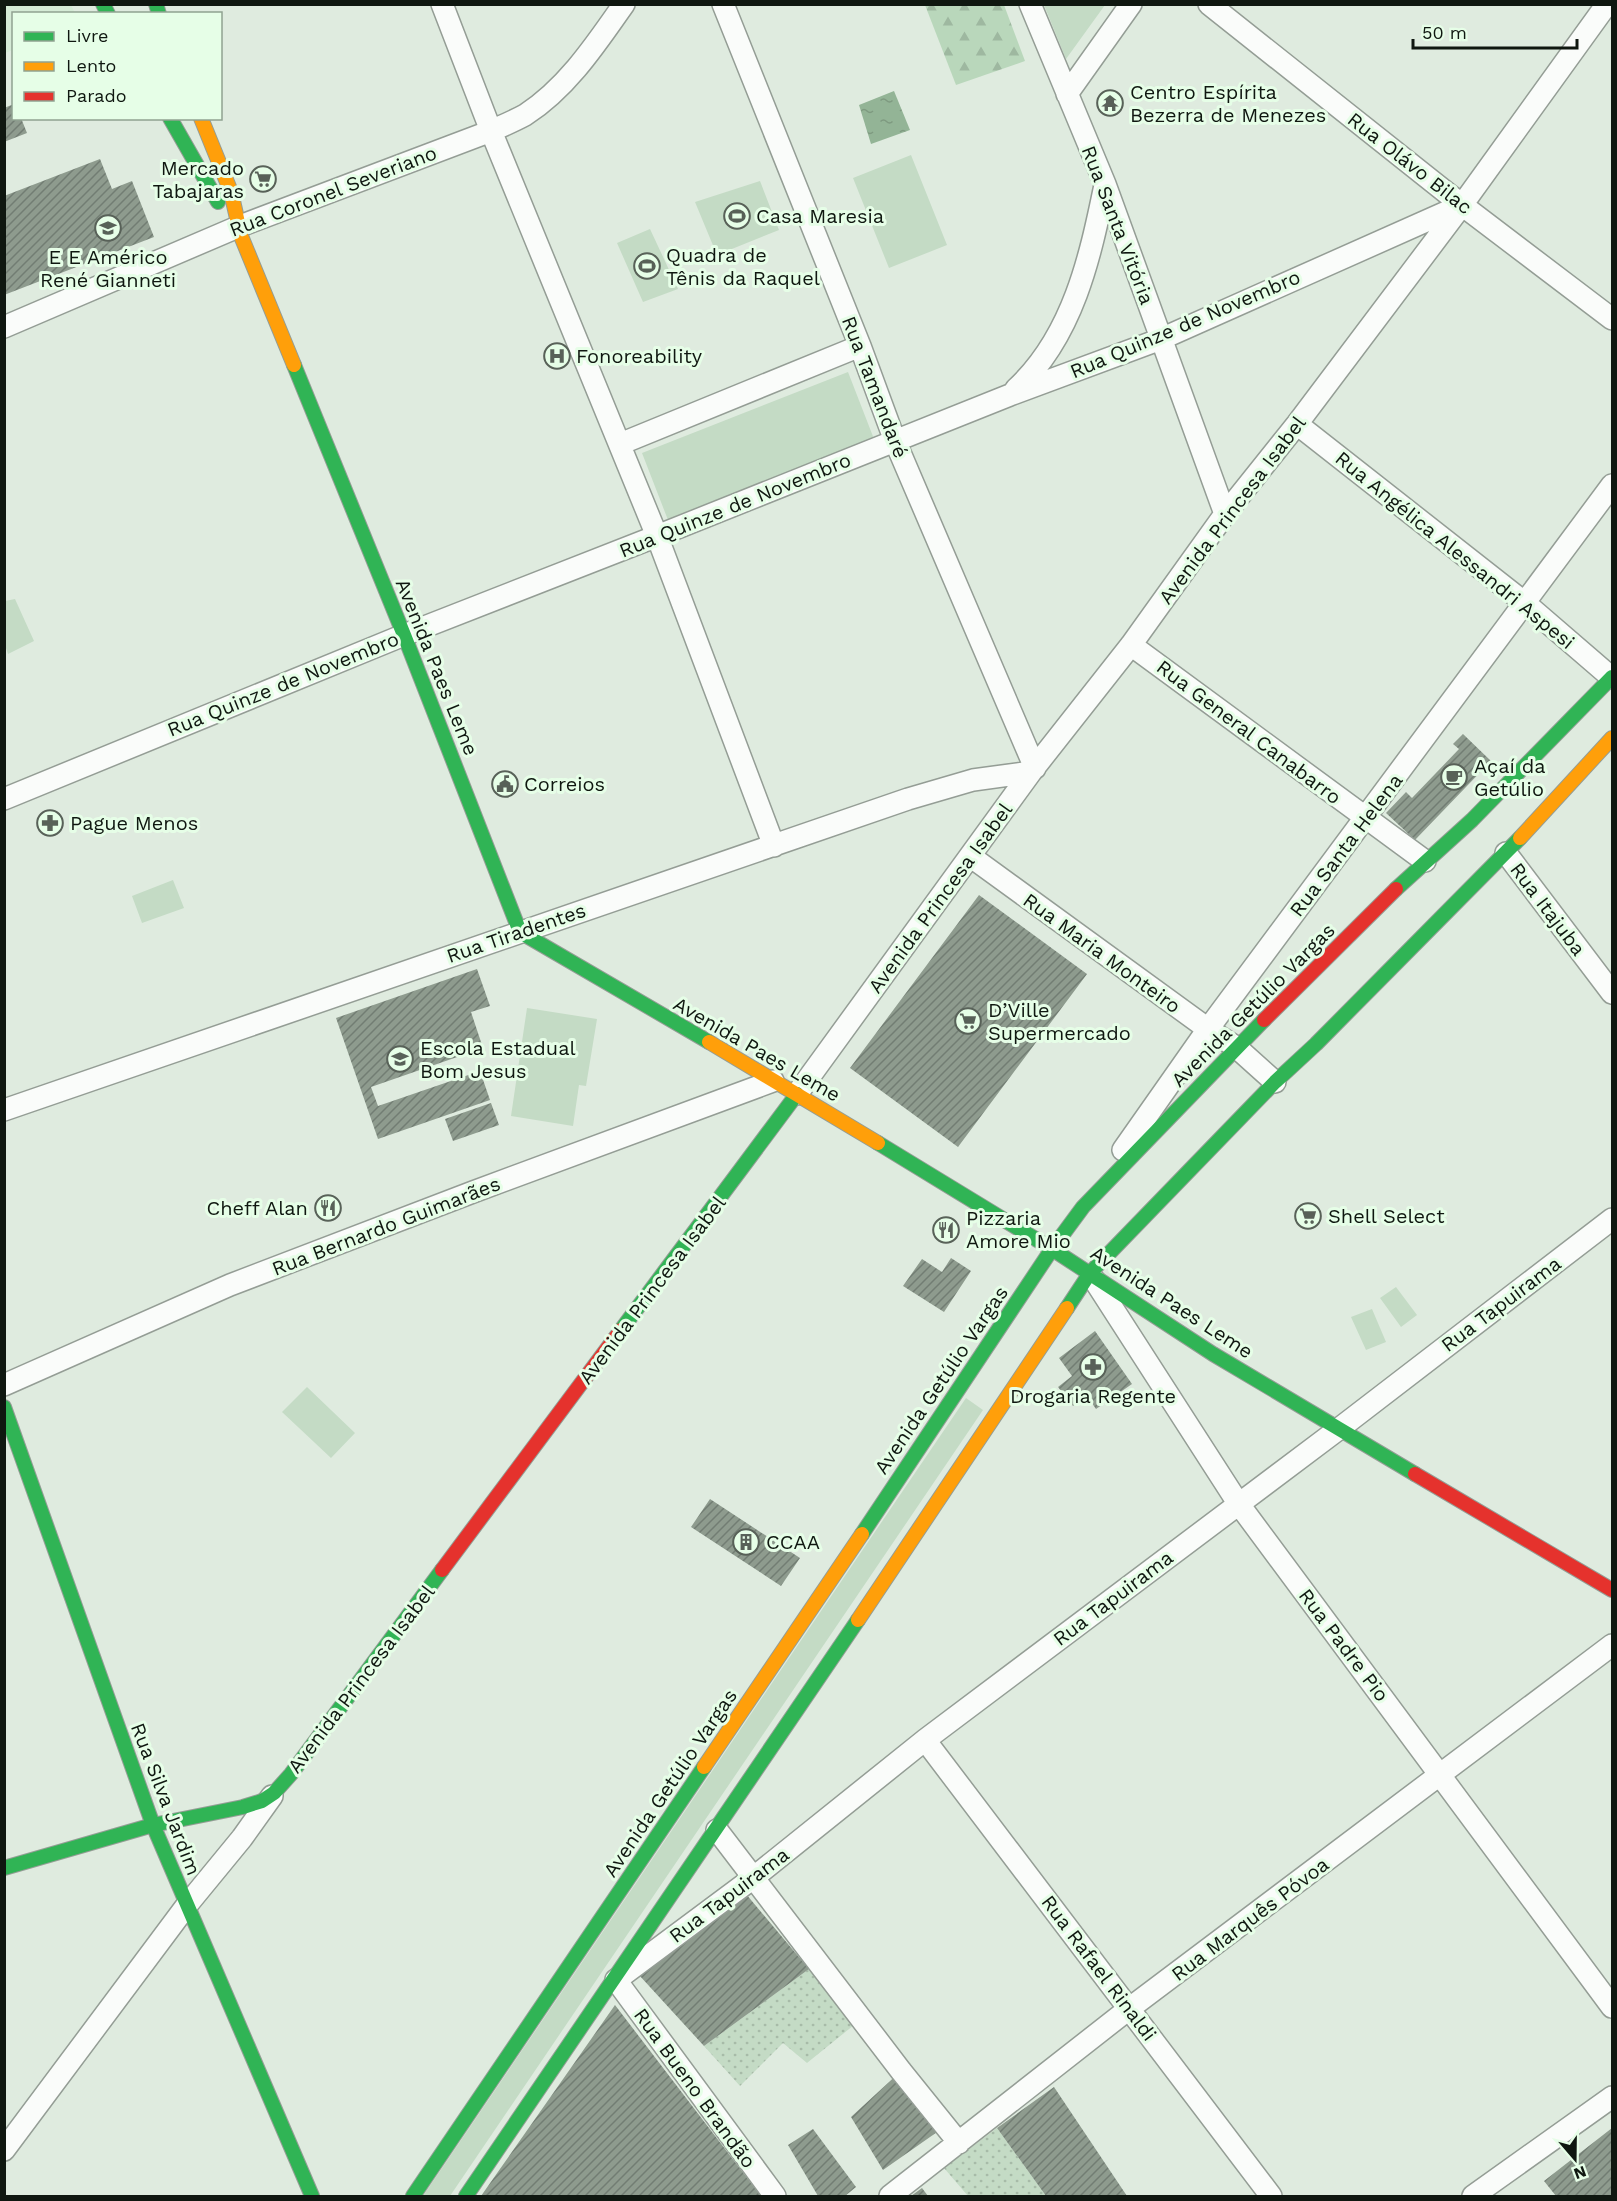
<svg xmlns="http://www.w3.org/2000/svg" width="1617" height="2201" font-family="'Work Sans',sans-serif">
	<defs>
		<pattern id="grass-dots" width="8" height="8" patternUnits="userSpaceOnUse" patternTransform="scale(1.5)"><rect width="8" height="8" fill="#c4dbc5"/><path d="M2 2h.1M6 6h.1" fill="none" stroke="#a7bba8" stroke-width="1.8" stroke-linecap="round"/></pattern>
		<pattern id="forest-firs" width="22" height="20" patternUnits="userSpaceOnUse" patternTransform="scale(1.5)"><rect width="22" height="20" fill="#b9d7bb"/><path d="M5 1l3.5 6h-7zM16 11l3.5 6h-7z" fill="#9eb8a0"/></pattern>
		<pattern id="water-ripples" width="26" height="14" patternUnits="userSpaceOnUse" patternTransform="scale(1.5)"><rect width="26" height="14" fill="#93b496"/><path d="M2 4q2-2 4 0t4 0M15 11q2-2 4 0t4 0" fill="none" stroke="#7e9a80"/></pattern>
		<pattern id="building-hatch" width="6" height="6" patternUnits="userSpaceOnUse" patternTransform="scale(1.5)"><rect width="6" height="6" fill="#8e9b8e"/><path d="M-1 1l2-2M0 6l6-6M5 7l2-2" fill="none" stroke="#727d73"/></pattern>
	</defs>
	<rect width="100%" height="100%" fill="#dfebdf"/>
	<path fill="#d5ebd6" d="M5 4 71 5 75 13 14 14 13 50 5 53Z"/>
	<path fill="url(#grass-dots)" d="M809 1969 854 2025 807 2063 783 2043 740 2086 704 2046Z
		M997 2128 1046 2196H968L944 2168Z"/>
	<path fill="url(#forest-firs)" d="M925 5H1004L1025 61 956 85Z"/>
	<path fill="#c4dbc5" d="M1044 5H1105L1066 59Z
		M911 155 947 245 889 268 853 178Z
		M760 181 779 230 717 255 695 202Z
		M650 229 678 289 643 302 617 243Z
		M848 372 874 439 668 520 642 453Z
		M15 599 34 641 8 654 5 645V601Z
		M173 880 184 908 142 923 132 896Z
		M527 1008 597 1019 586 1086 579 1085 573 1126 511 1116Z
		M1396 1287 1417 1315 1401 1327 1380 1298Z
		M1372 1309 1386 1342 1366 1350 1351 1317Z
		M307 1387 355 1433 331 1458 282 1412Z
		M966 1398 983 1410 450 2196H423Z"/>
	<path fill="url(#water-ripples)" d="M894 91 910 130 871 144 859 105Z"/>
	<path fill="url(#building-hatch)" d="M14 104V118H21L27 133 4 142V108Z
		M100 159 112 189 132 181 154 237 4 295V196Z
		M1463 734 1491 761 1415 840 1386 813 1406 792 1412 798 1459 749 1453 744Z
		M979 895 1087 974 958 1147 850 1068Z
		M477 969 490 1006 471 1012 483 1048 371 1087 378 1106 480 1071 490 1100 378 1139 336 1018Z
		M491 1103 499 1125 453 1141 445 1119Z
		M951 1258 971 1271 944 1312 903 1286 922 1259 942 1272Z
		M1095 1331 1132 1384 1096 1409 1087 1396 1073 1406 1058 1387 1072 1376 1059 1358Z
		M710 1499 800 1558 781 1586 691 1527Z
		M746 1894 809 1969 704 2046 639 1975Z
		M615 2005 761 2196H481Z
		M901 2071 940 2130 883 2170 851 2117Z
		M1054 2087 1127 2196H1046L997 2128Z
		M1612 2128V2196H1556L1544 2181Z
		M813 2129 856 2187 845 2196H818L788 2145Z
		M922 2188 928 2196H911Z"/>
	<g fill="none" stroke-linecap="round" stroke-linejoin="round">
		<g stroke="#949d95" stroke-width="24">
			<path id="street" d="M442 4 491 131 657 536 774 846
				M723 4 860 346 895 441 1035 768
				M1030 4 1105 184 1225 514
				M1209 4 1462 205 1612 319
				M1067 94 1131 4
				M4 327 240 226 491 131C502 126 514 121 525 115 567 88 596 44 624 4
				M1016 389C1073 336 1090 258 1105 185
				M1297 424 1525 603 1612 678
				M620 444 860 346
				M1131 645 1425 861
				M4 799 404 635 657 536 1010 395 1161 339 1462 205
				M1506 853 1612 993
				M970 856 1208 1029 1236 1047 1275 1082
				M797 1094 1031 772 1131 645 1225 514 1297 424 1462 205 1607 4
				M4 1110 908 799 973 780 1031 772
				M1123 1150 1208 1029 1612 485
				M1095 1281 1238 1503 1612 2007
				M4 1385 230 1285 473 1192 773 1081
				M925 1740 1271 2196
				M717 1830 901 2071 959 2143
				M4 2150 187 1905 242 1838 272 1796
				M775 2196 616 1980 753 1878 925 1740 1340 1428 1612 1219
				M890 2196 1130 2008 1612 1645
				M1473 2196 1612 2097"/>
		</g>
		<g stroke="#949d95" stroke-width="16">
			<path id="fast" d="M103 4 108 14
				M156 4 159 14
				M170 118 218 202
				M294 365 404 635 520 932 709 1042
				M1396 889 1472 820 1612 677
				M878 1143 1052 1249 1213 1354 1415 1474
				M1067 1308 1090 1273 1275 1082 1316 1044 1520 838
				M621 1330 797 1094
				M4 1407 153 1825 312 2196
				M862 1534 1052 1249 1083 1207 1264 1020
				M4 1868 153 1825 243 1807 262 1801 274 1793 291 1774 442 1570
				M413 2196 704 1767
				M466 2196 858 1620"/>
		</g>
		<g stroke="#949d95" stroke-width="16">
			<path id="slow" d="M201 118 231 192 241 236 294 365
				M1520 838 1612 738
				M709 1042 878 1143
				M858 1620 1067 1308
				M704 1767 862 1534"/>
		</g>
		<g stroke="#949d95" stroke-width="16">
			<path id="jam" d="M1264 1020 1396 889
				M1415 1474 1612 1590
				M442 1570 621 1330"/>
		</g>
		<use href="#street" stroke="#fafcfa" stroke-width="21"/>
		<use href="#fast" stroke="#30b455" stroke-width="14"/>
		<use href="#slow" stroke="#ff9f0a" stroke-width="14"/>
		<use href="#jam" stroke="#e5322d" stroke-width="14"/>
	</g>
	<defs>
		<g id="temple-ring" transform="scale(1.35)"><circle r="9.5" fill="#e6fee7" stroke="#586158" stroke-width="1.5"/><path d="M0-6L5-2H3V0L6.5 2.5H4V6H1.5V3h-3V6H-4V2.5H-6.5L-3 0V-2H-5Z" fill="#586158"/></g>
		<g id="supermarket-ring" transform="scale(1.35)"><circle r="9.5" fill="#e6fee7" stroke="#586158" stroke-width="1.5"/><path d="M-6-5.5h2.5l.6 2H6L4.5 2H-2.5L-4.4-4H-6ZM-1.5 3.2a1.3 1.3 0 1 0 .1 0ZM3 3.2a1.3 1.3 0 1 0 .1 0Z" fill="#586158"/></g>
		<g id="stadium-ring" transform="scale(1.35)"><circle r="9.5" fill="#e6fee7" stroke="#586158" stroke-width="1.5"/><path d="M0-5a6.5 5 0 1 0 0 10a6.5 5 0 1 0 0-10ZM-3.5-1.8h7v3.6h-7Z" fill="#586158"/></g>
		<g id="school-ring" transform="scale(1.35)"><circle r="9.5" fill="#e6fee7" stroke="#586158" stroke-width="1.5"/><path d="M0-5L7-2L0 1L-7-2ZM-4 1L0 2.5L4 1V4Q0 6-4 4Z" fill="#586158"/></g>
		<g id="hospital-ring" transform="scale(1.35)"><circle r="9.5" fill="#e6fee7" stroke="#586158" stroke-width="1.5"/><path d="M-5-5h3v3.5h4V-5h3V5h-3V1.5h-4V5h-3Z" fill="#586158"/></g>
		<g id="cafe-ring" transform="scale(1.35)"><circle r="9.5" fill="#e6fee7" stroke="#586158" stroke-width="1.5"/><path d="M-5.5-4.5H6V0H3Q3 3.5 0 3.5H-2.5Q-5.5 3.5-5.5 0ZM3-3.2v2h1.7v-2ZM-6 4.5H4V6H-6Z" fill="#586158"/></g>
		<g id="civic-ring" transform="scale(1.35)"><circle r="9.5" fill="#e6fee7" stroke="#586158" stroke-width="1.5"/><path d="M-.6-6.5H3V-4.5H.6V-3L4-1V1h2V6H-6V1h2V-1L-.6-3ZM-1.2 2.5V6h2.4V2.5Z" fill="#586158"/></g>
		<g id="pharmacy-ring" transform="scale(1.35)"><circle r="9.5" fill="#e6fee7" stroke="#586158" stroke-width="1.5"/><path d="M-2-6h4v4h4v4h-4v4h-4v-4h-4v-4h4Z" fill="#586158"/></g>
		<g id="restaurant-ring" transform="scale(1.35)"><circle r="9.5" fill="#e6fee7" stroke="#586158" stroke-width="1.5"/><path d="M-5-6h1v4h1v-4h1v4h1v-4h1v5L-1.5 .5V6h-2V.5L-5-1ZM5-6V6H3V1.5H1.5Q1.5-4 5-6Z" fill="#586158"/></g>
		<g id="building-ring" transform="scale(1.35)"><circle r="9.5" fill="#e6fee7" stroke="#586158" stroke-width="1.5"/><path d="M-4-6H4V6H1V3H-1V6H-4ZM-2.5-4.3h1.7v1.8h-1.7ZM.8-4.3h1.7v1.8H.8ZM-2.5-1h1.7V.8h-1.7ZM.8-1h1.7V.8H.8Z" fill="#586158"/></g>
	</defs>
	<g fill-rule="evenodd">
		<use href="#temple-ring" x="1110" y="103"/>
		<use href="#supermarket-ring" x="263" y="179"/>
		<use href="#stadium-ring" x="737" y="216"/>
		<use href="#school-ring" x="108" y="228"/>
		<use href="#stadium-ring" x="647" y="266"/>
		<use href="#hospital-ring" x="557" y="356"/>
		<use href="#cafe-ring" x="1454" y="777"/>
		<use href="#civic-ring" x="505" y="784"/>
		<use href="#pharmacy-ring" x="50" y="823"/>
		<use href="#supermarket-ring" x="968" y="1021"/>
		<use href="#school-ring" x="400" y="1059"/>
		<use href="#restaurant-ring" x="328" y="1208"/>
		<use href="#supermarket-ring" x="1308" y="1216"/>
		<use href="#restaurant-ring" x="946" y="1230"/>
		<use href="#pharmacy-ring" x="1093" y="1367"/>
		<use href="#building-ring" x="746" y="1542"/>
	</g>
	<g text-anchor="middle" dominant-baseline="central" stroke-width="6" stroke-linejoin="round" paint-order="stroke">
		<g font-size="20" fill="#0f1710" stroke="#e6fee7" text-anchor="start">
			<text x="1130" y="92">Centro Espírita<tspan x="1130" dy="23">Bezerra de Menezes</tspan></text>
			<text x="244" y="168" text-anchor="end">Mercado<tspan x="244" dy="23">Tabajaras</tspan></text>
			<text x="756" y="216">Casa Maresia</text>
			<text x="666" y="255">Quadra de<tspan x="666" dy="23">Tênis da Raquel</tspan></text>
			<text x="108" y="257" text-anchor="middle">E E Américo<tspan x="108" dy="23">René Gianneti</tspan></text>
			<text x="576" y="356">Fonoreability</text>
			<text x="1474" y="766">Açaí da<tspan x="1474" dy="23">Getúlio</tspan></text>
			<text x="524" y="784">Correios</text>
			<text x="70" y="823">Pague Menos</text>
			<text x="988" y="1010">D’Ville<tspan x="988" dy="23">Supermercado</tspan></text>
			<text x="420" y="1048">Escola Estadual<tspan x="420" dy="23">Bom Jesus</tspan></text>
			<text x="308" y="1208" text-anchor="end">Cheff Alan</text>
			<text x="1328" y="1216">Shell Select</text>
			<text x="966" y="1218">Pizzaria<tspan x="966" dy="23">Amore Mio</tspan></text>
			<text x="1093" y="1396" text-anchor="middle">Drogaria Regente</text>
			<text x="766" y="1542">CCAA</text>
		</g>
		<g font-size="20" fill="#0f1710" stroke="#e6fee7">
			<text transform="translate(1410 163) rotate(38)">Rua Olávo Bilac</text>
			<text transform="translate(333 191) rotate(-21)">Rua Coronel Severiano</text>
			<text transform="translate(1118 225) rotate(69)">Rua Santa Vitória</text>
			<text transform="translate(1185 324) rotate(-23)">Rua Quinze de Novembro</text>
			<text transform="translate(875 387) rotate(69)">Rua Tamandaré</text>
			<text transform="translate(735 505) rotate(-22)">Rua Quinze de Novembro</text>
			<text transform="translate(1232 510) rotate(-53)">Avenida Princesa Isabel</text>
			<text transform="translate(1455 550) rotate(39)">Rua Angélica Alessandri Aspesi</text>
			<text transform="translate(437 667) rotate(68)">Avenida Paes Leme</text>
			<text transform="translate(283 684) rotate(-22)">Rua Quinze de Novembro</text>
			<text transform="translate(1249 732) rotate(37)">Rua General Canabarro</text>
			<text transform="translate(1346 845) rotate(-53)">Rua Santa Helena</text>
			<text transform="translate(940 898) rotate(-54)">Avenida Princesa Isabel</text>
			<text transform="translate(1548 909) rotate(53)">Rua Itajuba</text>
			<text transform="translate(516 933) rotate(-19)">Rua Tiradentes</text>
			<text transform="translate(1102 953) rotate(36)">Rua Maria Monteiro</text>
			<text transform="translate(1253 1005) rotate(-45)">Avenida Getúlio Vargas</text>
			<text transform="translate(757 1049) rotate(30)">Avenida Paes Leme</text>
			<text transform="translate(386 1226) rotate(-21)">Rua Bernardo Guimarães</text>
			<text transform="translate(652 1290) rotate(-53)">Avenida Princesa Isabel</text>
			<text transform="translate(1172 1302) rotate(33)">Avenida Paes Leme</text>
			<text transform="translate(1501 1304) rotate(-37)">Rua Tapuirama</text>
			<text transform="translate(941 1380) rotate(-56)">Avenida Getúlio Vargas</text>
			<text transform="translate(1113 1598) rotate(-37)">Rua Tapuirama</text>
			<text transform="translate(1344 1645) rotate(53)">Rua Padre Pio</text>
			<text transform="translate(361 1679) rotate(-53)">Avenida Princesa Isabel</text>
			<text transform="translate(670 1783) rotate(-56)">Avenida Getúlio Vargas</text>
			<text transform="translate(166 1799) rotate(69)">Rua Silva Jardim</text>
			<text transform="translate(729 1895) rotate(-37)">Rua Tapuirama</text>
			<text transform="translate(1250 1919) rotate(-37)">Rua Marquês Póvoa</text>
			<text transform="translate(1099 1968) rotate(53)">Rua Rafael Rinaldi</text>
			<text transform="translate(695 2088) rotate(54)">Rua Bueno Brandão</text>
		</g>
	</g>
	<rect width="1617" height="2201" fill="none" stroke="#0f1710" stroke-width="12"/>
	<rect x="12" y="12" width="210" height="108" fill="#e6fee7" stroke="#90a291" stroke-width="1.5"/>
	<rect x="24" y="32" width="30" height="9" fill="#30b455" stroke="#90a291" stroke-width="1.5"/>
	<text x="66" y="42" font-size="18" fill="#0f1710">Livre</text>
	<rect x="24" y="62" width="30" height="9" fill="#ff9f0a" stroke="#90a291" stroke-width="1.5"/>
	<text x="66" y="72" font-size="18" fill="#0f1710">Lento</text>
	<rect x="24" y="92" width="30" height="9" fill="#e5322d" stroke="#90a291" stroke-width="1.5"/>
	<text x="66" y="102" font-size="18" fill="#0f1710">Parado</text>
	<g transform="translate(1575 2159) rotate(160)" stroke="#e6fee7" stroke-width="4.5" paint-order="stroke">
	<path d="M0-4.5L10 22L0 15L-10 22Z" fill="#0f1710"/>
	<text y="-9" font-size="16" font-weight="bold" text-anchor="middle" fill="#0f1710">N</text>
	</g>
	<path d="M1413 39v9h164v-9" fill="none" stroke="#0f1710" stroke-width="3"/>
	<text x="1422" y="39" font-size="18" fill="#0f1710" stroke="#e6fee7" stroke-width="4.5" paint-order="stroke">50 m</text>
</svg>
